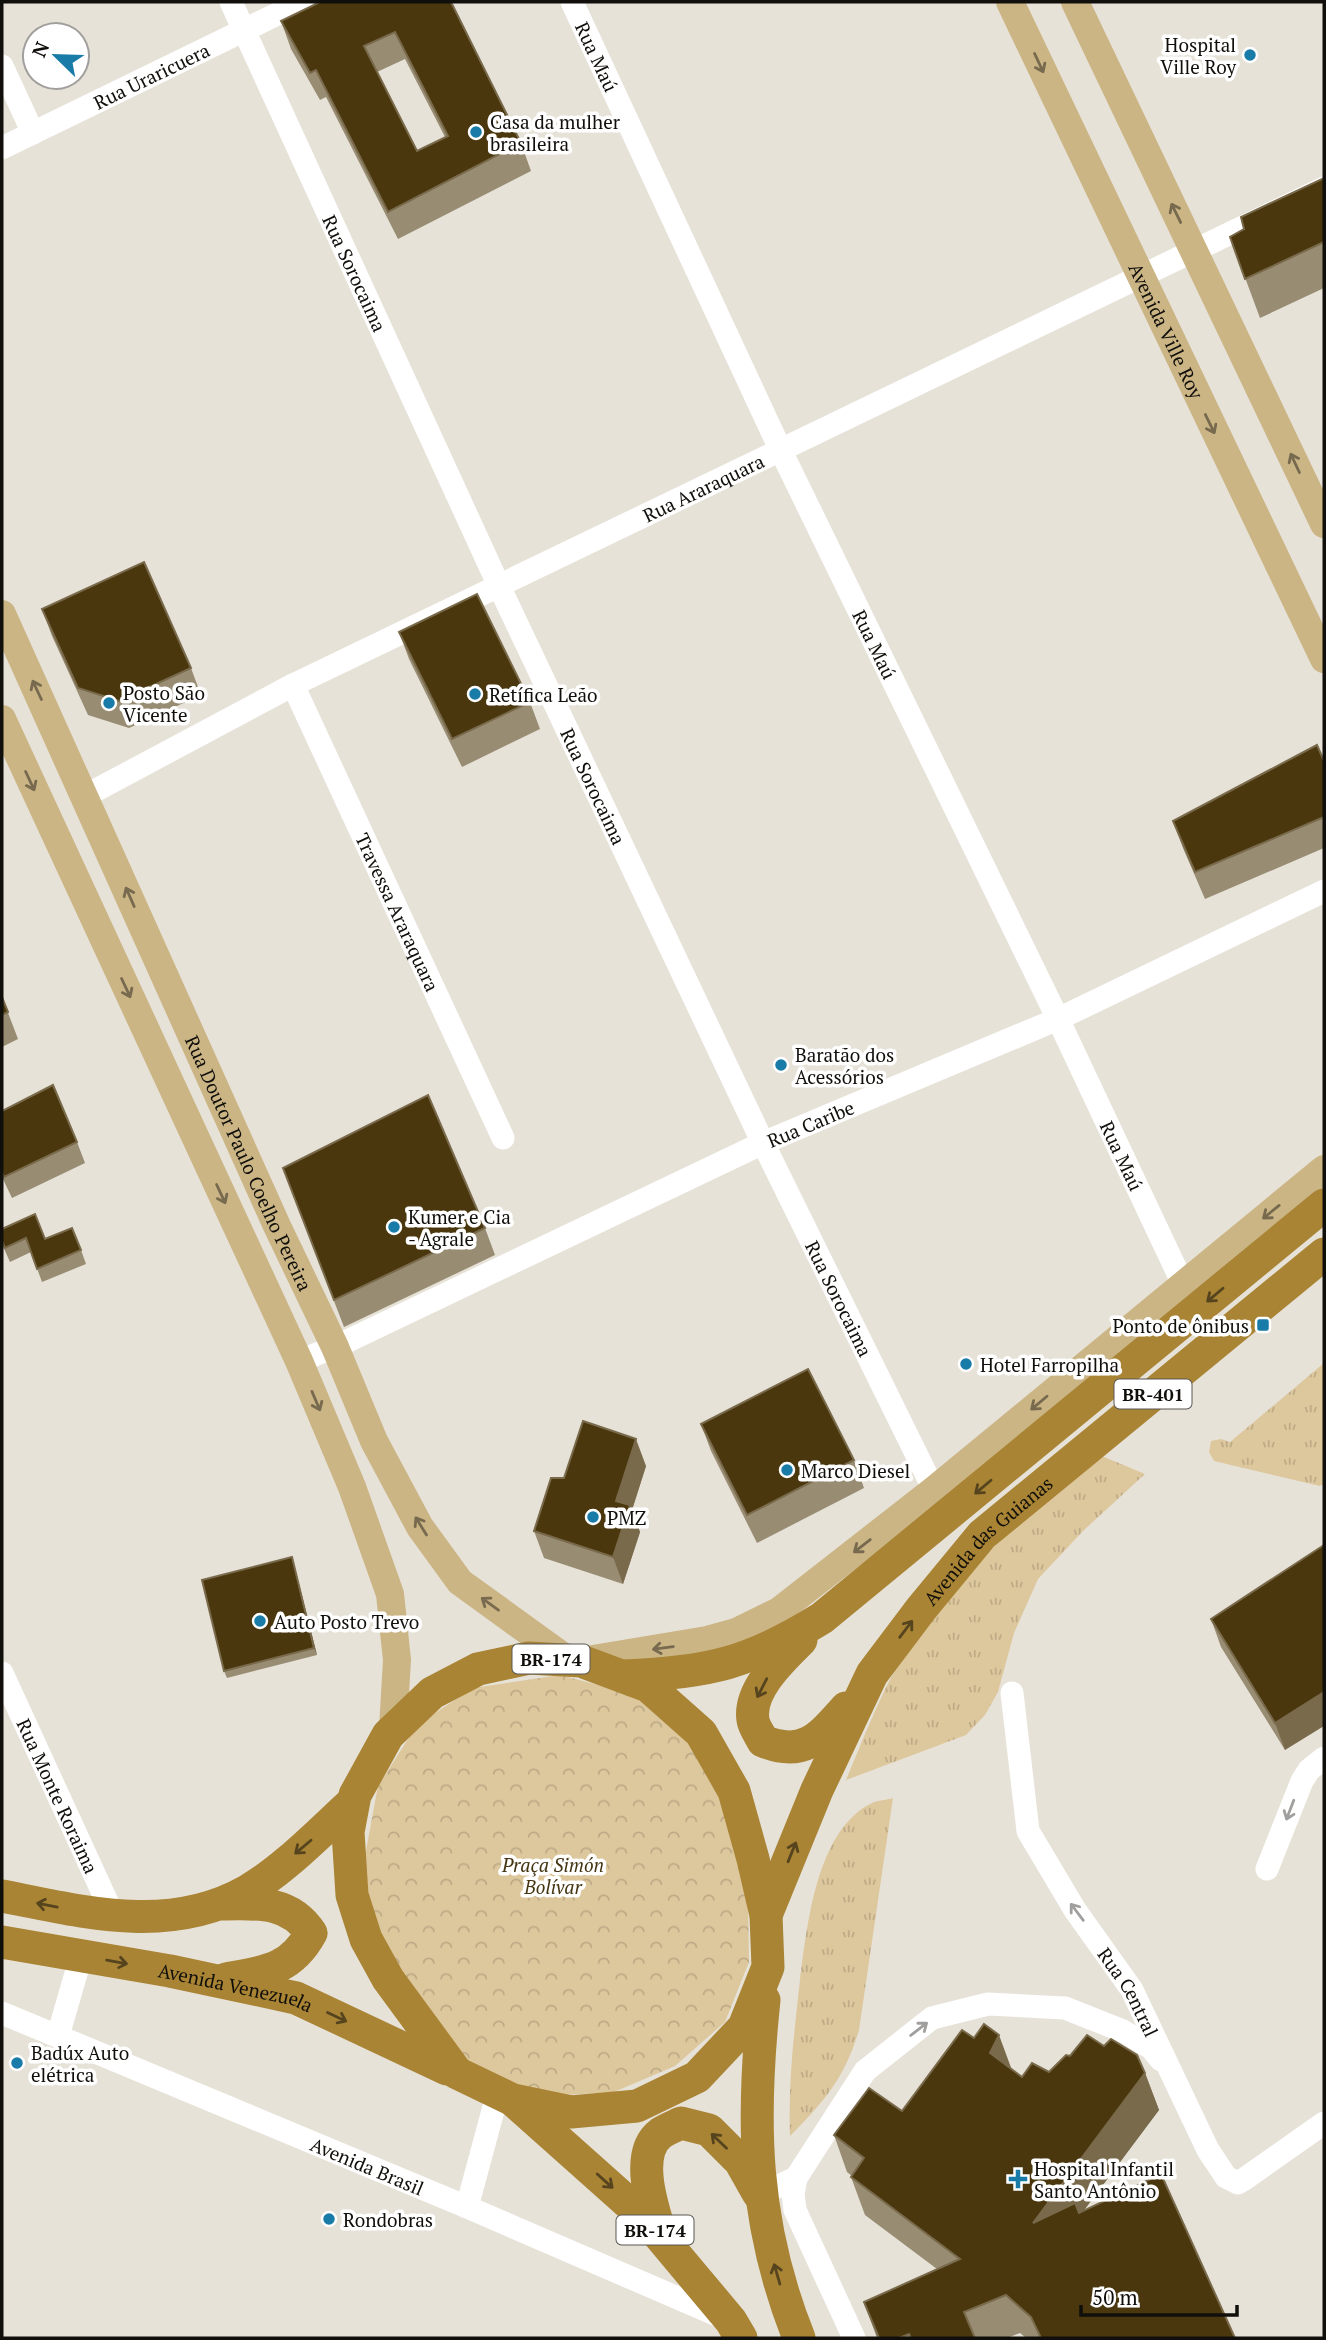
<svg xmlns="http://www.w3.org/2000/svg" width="1326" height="2340" font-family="'PT Serif',serif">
	<defs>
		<pattern id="grass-tufts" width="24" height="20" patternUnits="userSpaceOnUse" patternTransform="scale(1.75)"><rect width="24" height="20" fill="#ddc79d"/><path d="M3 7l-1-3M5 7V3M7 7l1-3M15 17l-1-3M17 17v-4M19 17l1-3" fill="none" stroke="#bdaa86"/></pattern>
		<pattern id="park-crowns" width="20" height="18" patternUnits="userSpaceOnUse" patternTransform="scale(1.75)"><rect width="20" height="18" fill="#ddc79d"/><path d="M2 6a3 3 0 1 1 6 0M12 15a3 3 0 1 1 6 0" fill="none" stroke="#bdaa86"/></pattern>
	</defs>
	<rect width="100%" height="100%" fill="#e7e2d8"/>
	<path fill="url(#grass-tufts)" d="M1324 1363V1484L1320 1486 1214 1461 1209 1452 1211 1441 1221 1439 1230 1442Z
		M1097 1454 1145 1474 1084 1530 1038 1579 1014 1633 998 1692 985 1715 966 1735 846 1780C867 1730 891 1666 925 1623 975 1559 1036 1507 1097 1454Z
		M893 1798 859 2030C845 2077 825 2101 790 2136 788 2083 794 2033 800 1980 807 1927 816 1830 872 1803 878 1800 887 1800 893 1798Z"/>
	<path fill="url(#park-crowns)" d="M560 1675 633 1694 681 1730 715 1782 748 1899 749 1962 725 2022 675 2066 614 2092 548 2096 484 2078 436 2030 371 1924 365 1856 378 1786 417 1725 473 1688Z"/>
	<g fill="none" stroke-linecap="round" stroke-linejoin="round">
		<g stroke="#fff" stroke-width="23">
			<path id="s1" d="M231 2 499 586 763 1143 934 1490"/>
			<path id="s2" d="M572 2 781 451 1058 1019 1183 1284"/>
			<path d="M2 66 33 133"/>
			<path id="s3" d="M2 148 302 2"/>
			<path id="s4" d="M293 685 503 1138"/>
			<path id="s5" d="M85 796 293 685 1324 188"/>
			<path id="s6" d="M299 1361 335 1347 763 1143 1058 1019 1324 891"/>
			<path id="s7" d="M2 1673 114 1917"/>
			<path id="s8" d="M1012 1693 1028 1831 1075 1910 1132 1990 1208 2150 1226 2177 1238 2183 1243 2180 1324 2123"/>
			<path d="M1267 1869 1302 1781 1309 1770 1324 1758"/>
			<path id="s9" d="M2 2013 467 2207 724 2318"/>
			<path d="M58 2036 81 1956"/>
			<path d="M796 2178 793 2194 795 2210 854 2338"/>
			<path d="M759 2195 796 2178 865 2071 932 2018 988 2004 1065 2008 1123 2031 1151 2048 1161 2060"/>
			<path d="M467 2207 498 2092"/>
		</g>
		<g stroke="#cbb585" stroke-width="28">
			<path id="s10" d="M1010 2 1324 659"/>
			<path d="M1075 2 1324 524"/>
			<path id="s11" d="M2 614 277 1226 335 1347 374 1441 420 1527 460 1582 568 1660"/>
			<path d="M2 719 299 1361 352 1487 390 1594 397 1660 393 1728"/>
			<path d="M581 1661 707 1640 736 1632 779 1611 934 1490 1324 1169"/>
		</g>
		<g stroke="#a98434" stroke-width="33">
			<path d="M801 1640C782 1659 748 1690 753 1720 754 1727 760 1735 763 1741 804 1758 820 1737 846 1708"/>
			<path d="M529 1658 581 1661 648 1686 701 1733 734 1791 753 1859 766 1915 768 1967 744 2027 697 2077 637 2106 571 2112 513 2100 457 2073 388 1979 366 1939 352 1895 348 1832 355 1795 388 1735 432 1693 478 1669Z"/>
			<path d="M624 1676C708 1673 750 1663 822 1618L1324 1205"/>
			<path d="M2 1896C84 1912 169 1935 247 1891 284 1870 321 1831 353 1802"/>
			<path d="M223 1904C258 1903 290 1901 311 1933 291 1970 265 1972 226 1979"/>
			<path id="s12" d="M766 1915 817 1790 872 1674 921 1609 982 1535 1324 1254"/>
			<path id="s13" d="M2 1942 170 1971 296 1998 447 2069"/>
			<path d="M764 2000C751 2122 753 2223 799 2338"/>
			<path d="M514 2101 643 2216 731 2321 741 2338"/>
			<path d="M660 2232C652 2206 634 2153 661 2133 667 2129 675 2126 681 2123L709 2130 740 2161 758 2193"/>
		</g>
	</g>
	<path fill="#988c73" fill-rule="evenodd" d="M451 2 521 143 531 171 398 239 326 97 320 100 291 49 281 21ZM405 59 445 137 417 151 377 72Z
		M1324 178V288L1260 318 1230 237Z
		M42 609 191 668 201 695 129 728 88 715 52 636Z
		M399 632 530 702 540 729 462 767 409 659Z
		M1324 761V848L1205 899 1183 848 1173 821Z
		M2 997 18 1039 2 1047Z
		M2 1111 77 1142 85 1163 12 1198 2 1177Z
		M283 1168 485 1228 495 1255 344 1327Z
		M2 1229 45 1239 81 1250 86 1264 42 1282 31 1252 10 1262 2 1244Z
		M701 1424 854 1460 864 1488 757 1543 711 1451Z
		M646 1466 632 1510 640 1532 623 1584 544 1558 534 1531 564 1478Z
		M1324 1545 1285 1750 1221 1647 1211 1619Z
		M292 1557 317 1655 227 1678 224 1671Z
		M1011 2069 1022 2077 1049 2072 1145 2073 1159 2110 1083 2211 1235 2338H1026L1020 2333 1007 2338H877L864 2302 937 2269 865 2215 851 2177 852 2176 847 2172 834 2135 902 2111Z"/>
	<path fill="#796a4b" d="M636 1439 646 1466 632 1510 640 1532 623 1584 613 1557 616 1501Z
		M292 1557 294 1564 317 1655 314 1648Z
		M1324 1692V1726L1285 1750 1275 1723Z
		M999 2035 1013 2073 990 2053Z
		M1145 2073 1159 2110 1047 2260 1033 2223Z"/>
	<path fill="#4a370e" stroke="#796a4b" stroke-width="2" fill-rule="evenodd" d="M320 2H451L521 143 388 212 316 70 310 73 281 21ZM395 32 448 136 417 151 364 46Z
		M1324 178V242L1245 279 1230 237 1244 229 1241 217Z
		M144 562 191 668 119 701 78 688 42 609Z
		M477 594 530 702 452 739 399 632Z
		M1317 745 1324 761V817L1195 872 1173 821Z
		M2 997 8 1012 2 1015Z
		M53 1085 77 1142 4 1177 2 1172V1111Z
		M428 1095 485 1228 334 1300 283 1168Z
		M35 1214 45 1239 72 1228 81 1250 37 1269 26 1238 5 1248 2 1241V1229Z
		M808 1369 854 1460 747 1515 701 1424Z
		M583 1421 636 1439 616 1501 630 1505 613 1557 534 1531 551 1478H564Z
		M1324 1545V1692L1275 1723 1211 1619Z
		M292 1557 314 1648 224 1671 202 1580Z
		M984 2024 999 2035 990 2053 1022 2077 1032 2063 1049 2072 1066 2055 1070 2056 1087 2035 1104 2046 1111 2039 1137 2055 1145 2073 1033 2223 1075 2203 1079 2213 1161 2174 1235 2338H1041L1031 2317 1006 2295 964 2312 975 2338H911L909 2334 899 2338H879L864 2302 960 2259 851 2177 864 2158 834 2135 869 2088 902 2111 962 2030 974 2038Z"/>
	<defs><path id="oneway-shaft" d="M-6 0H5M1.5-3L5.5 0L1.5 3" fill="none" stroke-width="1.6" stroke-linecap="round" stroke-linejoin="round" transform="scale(1.75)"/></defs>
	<g stroke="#776a4e">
		<use href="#oneway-shaft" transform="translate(1039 63) rotate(65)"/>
		<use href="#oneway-shaft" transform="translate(1176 213) rotate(-116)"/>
		<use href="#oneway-shaft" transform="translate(1210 424) rotate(64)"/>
		<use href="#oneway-shaft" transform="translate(1295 463) rotate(-115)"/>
		<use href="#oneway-shaft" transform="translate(37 690) rotate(-115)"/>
		<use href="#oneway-shaft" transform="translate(30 781) rotate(65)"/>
		<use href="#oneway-shaft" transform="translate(130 897) rotate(-114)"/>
		<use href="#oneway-shaft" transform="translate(126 988) rotate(65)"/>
		<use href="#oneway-shaft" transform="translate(221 1194) rotate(65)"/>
		<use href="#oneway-shaft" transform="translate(1271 1212) rotate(141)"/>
		<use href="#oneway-shaft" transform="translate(316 1401) rotate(67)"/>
		<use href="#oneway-shaft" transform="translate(1039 1403) rotate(140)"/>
		<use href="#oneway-shaft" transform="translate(421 1526) rotate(-122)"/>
		<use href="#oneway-shaft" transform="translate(862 1546) rotate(142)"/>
		<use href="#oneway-shaft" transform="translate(490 1604) rotate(-144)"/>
		<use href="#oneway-shaft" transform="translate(663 1648) rotate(172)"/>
	</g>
	<g stroke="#55441d">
		<use href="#oneway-shaft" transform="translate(1215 1295) rotate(140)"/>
		<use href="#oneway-shaft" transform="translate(983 1487) rotate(140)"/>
		<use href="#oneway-shaft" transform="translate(906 1629) rotate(-53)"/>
		<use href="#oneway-shaft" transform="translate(762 1688) rotate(117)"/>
		<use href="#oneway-shaft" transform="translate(303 1847) rotate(140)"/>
		<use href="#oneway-shaft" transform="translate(792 1852) rotate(-68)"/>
		<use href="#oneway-shaft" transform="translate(47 1905) rotate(-169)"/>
		<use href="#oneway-shaft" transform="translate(117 1962) rotate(10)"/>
		<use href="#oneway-shaft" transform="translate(337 2017) rotate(25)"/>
		<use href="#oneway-shaft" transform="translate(719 2141) rotate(-136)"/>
		<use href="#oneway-shaft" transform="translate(605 2181) rotate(42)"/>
		<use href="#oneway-shaft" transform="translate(777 2274) rotate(-106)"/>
	</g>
	<g stroke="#a09f9d">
		<use href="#oneway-shaft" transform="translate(1290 1810) rotate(111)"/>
		<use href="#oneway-shaft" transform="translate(1077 1912) rotate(-127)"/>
		<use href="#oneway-shaft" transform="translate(919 2029) rotate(-38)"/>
	</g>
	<g fill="#197ba7" stroke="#fff" stroke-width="2.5">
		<circle cx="1250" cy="55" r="7"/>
		<circle cx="476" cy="132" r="7"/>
		<circle cx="475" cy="694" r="7"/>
		<circle cx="109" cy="703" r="7"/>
		<circle cx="781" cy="1065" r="7"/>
		<circle cx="394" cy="1227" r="7"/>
		<rect x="1256" y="1318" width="14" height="14" rx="3.5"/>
		<circle cx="966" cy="1364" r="7"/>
		<circle cx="787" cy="1470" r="7"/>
		<circle cx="593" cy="1517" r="7"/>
		<circle cx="260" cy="1621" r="7"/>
		<circle cx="17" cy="2063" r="7"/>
		<path d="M1014.5 2168.5h7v7h7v7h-7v7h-7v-7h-7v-7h7z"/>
		<circle cx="329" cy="2219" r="7"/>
	</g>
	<g text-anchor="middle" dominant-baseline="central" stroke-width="7" stroke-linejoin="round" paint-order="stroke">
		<g fill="#fff" stroke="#585754" stroke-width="2">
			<rect x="1114.5" y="1379.5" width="77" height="29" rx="5"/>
			<rect x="512.5" y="1644.5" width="77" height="29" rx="5"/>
			<rect x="616.5" y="2215.5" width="77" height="29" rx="5"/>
		</g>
		<g font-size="18" font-weight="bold" fill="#110f0b">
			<text x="1153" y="1394">BR-401</text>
			<text x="551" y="1659">BR-174</text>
			<text x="655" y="2230">BR-174</text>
		</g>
		<g font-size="19" fill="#110f0b" stroke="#fff" text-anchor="start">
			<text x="1236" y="44" text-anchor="end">Hospital<tspan x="1236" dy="22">Ville Roy</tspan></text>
			<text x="490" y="121">Casa da mulher<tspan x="490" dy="22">brasileira</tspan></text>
			<text x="123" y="692">Posto São<tspan x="123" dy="22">Vicente</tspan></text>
			<text x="489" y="694">Retífica Leão</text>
			<text x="795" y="1054">Baratão dos<tspan x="795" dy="22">Acessórios</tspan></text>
			<text x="408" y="1216">Kumer e Cia<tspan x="408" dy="22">- Agrale</tspan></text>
			<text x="1249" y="1325" text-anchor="end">Ponto de ônibus</text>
			<text x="980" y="1364">Hotel Farropilha</text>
			<text x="801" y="1470">Marco Diesel</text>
			<text x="607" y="1517">PMZ</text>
			<text x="274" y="1621">Auto Posto Trevo</text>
			<text x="31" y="2052">Badúx Auto<tspan x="31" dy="22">elétrica</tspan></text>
			<text x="1034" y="2168">Hospital Infantil<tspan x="1034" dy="22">Santo Antônio</tspan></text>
			<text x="343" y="2219">Rondobras</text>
		</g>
		<g font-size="19" fill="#110f0b" stroke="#fff">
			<text stroke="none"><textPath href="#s2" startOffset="60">Rua Maú</textPath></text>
			<text stroke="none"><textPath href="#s3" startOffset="166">Rua Uraricuera</textPath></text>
			<text stroke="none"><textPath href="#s1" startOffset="298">Rua Sorocaima</textPath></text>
			<text stroke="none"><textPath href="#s10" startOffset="364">Avenida Ville Roy</textPath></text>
			<text stroke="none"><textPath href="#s5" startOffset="691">Rua Araraquara</textPath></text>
			<text stroke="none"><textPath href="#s2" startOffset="710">Rua Maú</textPath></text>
			<text stroke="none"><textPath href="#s1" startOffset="864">Rua Sorocaima</textPath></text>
			<text stroke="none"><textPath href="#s4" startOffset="250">Travessa Araraquara</textPath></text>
			<text stroke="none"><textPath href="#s6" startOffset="564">Rua Caribe</textPath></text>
			<text stroke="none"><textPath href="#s2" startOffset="1278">Rua Maú</textPath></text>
			<text stroke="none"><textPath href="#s11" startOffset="602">Rua Doutor Paulo Coelho Pereira</textPath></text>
			<text stroke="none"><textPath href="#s1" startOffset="1432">Rua Sorocaima</textPath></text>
			<text stroke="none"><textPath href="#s12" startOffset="441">Avenida das Guianas</textPath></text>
			<text stroke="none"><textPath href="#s7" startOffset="135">Rua Monte Roraima</textPath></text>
			<text stroke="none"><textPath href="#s13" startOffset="238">Avenida Venezuela</textPath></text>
			<text stroke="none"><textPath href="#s8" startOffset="329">Rua Central</textPath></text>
			<text stroke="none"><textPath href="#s9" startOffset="396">Avenida Brasil</textPath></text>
		</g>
		<g font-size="19" font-style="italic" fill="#443411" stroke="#fff">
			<text x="553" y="1864">Praça Simón<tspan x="553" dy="22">Bolívar</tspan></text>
		</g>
	</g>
	<rect width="1326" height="2340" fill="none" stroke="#110f0b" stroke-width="7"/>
	<g transform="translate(56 56) rotate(293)"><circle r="33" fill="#ffffff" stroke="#a09f9d" stroke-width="2"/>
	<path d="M0-5L12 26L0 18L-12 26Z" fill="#197ba7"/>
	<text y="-10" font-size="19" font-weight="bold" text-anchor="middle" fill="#110f0b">N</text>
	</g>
	<path d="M1081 2305v10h156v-10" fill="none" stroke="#110f0b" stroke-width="3.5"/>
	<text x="1092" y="2305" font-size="21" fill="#110f0b" stroke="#ffffff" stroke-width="5" paint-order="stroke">50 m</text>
</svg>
